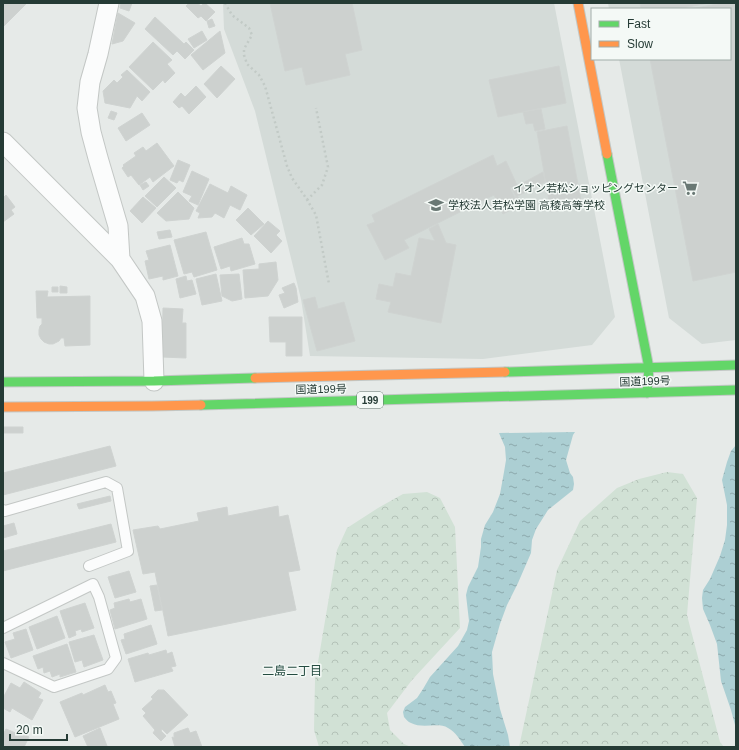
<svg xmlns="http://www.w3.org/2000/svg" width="739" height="750" font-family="Arial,'Noto Sans JP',sans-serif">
	<defs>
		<pattern id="forest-crowns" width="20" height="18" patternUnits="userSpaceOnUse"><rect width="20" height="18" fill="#d1e1d5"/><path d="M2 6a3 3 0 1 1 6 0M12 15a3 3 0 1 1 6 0" fill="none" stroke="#b3c2b7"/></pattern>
		<pattern id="water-ripples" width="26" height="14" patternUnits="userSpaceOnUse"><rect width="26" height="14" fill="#accfd3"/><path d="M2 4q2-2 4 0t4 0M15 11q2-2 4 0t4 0" fill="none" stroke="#8ca9ac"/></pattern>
	</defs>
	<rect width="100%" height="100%" fill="#e6eae8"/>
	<path fill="#d4dbd8" d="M223 3H554L615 317 592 345 483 359 310 356 301 299 255 111 224 29Z
		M608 3H736V340L702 344 669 318 619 59H730V9H609Z"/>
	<path fill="url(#forest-crowns)" d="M667 472 683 474 697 498 687 615 720 742 724 747H519L557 570 580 521 617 488 639 479Z
		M427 492 440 498 455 527 460 628 412 680 387 713 390 730 404 744 411 747H319L314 730 315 680 337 550 347 528 378 508 403 494Z"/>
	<path fill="url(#water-ripples)" d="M575 432 573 435 566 460 570 473 573 477 574 484 573 490 548 510 536 529 532 540 531 553 518 583 507 605 500 624 492 652 493 674 500 709 508 735 510 747H465C460 740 456 732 448 728 439 722 422 729 411 723 408 722 406 719 404 717L403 712 405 707 417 698 423 689 430 677 458 646 467 630 469 621 466 595 468 587 478 567 481 547V539L485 525 493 512 500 494 504 472 506 460 505 447 499 433Z
		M736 445V737L735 725 731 710 721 681 717 644 710 625 703 609 702 598 703 590 710 579 720 556 725 540 727 525V505L722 480 727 462 731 451Z"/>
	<path fill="#cdd1cf" stroke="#cfd3d1" d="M3 3H27L3 27Z
		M121 3H132L129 11 120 8Z
		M189 3H192L193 4 194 3H197L201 6 204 3H205L215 12 206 21 201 16 198 18 186 6Z
		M270 3H352L362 50 345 54 350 75 306 85 302 67 285 71Z
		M640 3H709L676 9H641Z
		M723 3H736V272L693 281 650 59H730V9H691Z
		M118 13 135 23 123 41 112 44Z
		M155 17 184 44 186 42 194 50 185 59 177 51 173 55 145 29Z
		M212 19 215 26 209 28 207 21Z
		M202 31 207 40 194 48 188 39Z
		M220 31 225 53 203 70 191 55Z
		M153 42 172 60 167 64 175 73 165 83 163 80 153 90 129 67Z
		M221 66 235 79 217 98 204 84Z
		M559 66 566 103 498 117 489 80Z
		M127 70 150 92 142 101 137 96 130 108 105 103 103 91 114 80 117 83 123 77 121 75Z
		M196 86 206 97 189 114 182 106 179 108 173 102 181 93 185 97Z
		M541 109 545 129 535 131 533 123 526 124 523 112Z
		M111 111 117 113 114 120 108 118Z
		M142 113 150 125 126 141 118 128Z
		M567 126 582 206 551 212 537 132Z
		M157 143 174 166 153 182 150 177 139 185 131 175 128 177 122 168 124 166 123 165 136 156 134 153 143 147 146 151Z
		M493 155 497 166 506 161 517 185 510 188 515 198 518 197 522 204 503 214 494 195 404 240 409 248 385 260 367 225 375 222 372 215Z
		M178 160 190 165 183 182 179 180 177 183 170 180Z
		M192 171 209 179 198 205 189 201 192 196 183 192Z
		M543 172 545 182 516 197 512 189Z
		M164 177 176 188 157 207 145 196Z
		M146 182 149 186 143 190 140 185Z
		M210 184 228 193 231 186 247 195 240 210 230 205 224 218 215 213 212 217 198 218 200 213 196 211Z
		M178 192 194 208 189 219 166 221 157 213Z
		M6 195 15 207 11 210 14 214 3 222V196L4 197Z
		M143 197 156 208 142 223 130 211Z
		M248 208 264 224 251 235 236 220Z
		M268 221 280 231 276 235 282 241 271 253 254 236Z
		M438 224 446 243 456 245 441 323 388 312 391 302 376 299 379 284 393 287 396 273 411 276 419 238 435 241 429 229Z
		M170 230 172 237 159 239 157 232Z
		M206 232 217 270 194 277 192 272 184 274 174 240Z
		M242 238 244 244H249L255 264 231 271 230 266 221 269 214 247Z
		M170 245 178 276 163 280V276L149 279 145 261 149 260 146 251Z
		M276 262 278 280 268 296 245 298 243 270 259 269V264Z
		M216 274 222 301 202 305 196 279Z
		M239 274 242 299 232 301 222 296 220 275Z
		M186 276 187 281 192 280 196 294 180 298 176 279Z
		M294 283 296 288 298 302 284 308 279 295 285 293 282 288Z
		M60 286 67 287V293H60Z
		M52 287H58V292H52Z
		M36 291H48L47 297 90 296V345L65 346 64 338H61L59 341 53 344H49L44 342 41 339 39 335V330L40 326 42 324V318H37Z
		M315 297 318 309 344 302 355 341 317 351 303 300Z
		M163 308 183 309 182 323H186V358L162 357Z
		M269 317H302V356H286V342H270Z
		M3 427H23V433H3Z
		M110 446 116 466 3 495V473Z
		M110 496 111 501 79 509 77 504Z
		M278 506 279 517 288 515 300 570 288 572 296 610 168 636 155 572 143 574 133 530 158 526 160 529 199 521 197 513 227 507 228 516Z
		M14 523 17 534 3 538V526Z
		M111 524 116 542 3 571V551Z
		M129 571 136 592 115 598 108 577Z
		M157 585 162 610 155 611 150 586Z
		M129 599 130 602 141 599 147 619 115 629 110 610 115 608 114 603Z
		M85 603 94 628 82 632 81 629 75 631 76 635 69 638 60 611Z
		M57 616 65 638 37 649 29 627Z
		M151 625 157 644 126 654 121 640 125 639 124 634Z
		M26 629 33 650 11 658 5 642 15 639 13 633Z
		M94 635 103 660 84 667 82 660 75 662 69 642Z
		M67 644 76 672 60 677V674L52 677 50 671 44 673 43 667 38 669 33 656Z
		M166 650 167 654 172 652 176 666 171 667 173 671 135 682 128 659 148 653 149 655Z
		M24 682 41 693 38 698 43 700 32 720 12 708 10 712 3 708V698L11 683 20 688Z
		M105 685 108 692 111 691 116 703 113 704 119 719 75 737 60 702 82 693 83 695Z
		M158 690H164L188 715 167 734 162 729 161 731 166 736 161 741 153 733 155 730 143 716 146 713 142 709 153 699 151 697Z
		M100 728 107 746 88 747 83 736Z
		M188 728 190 733 196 731 202 747H175L172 737 174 738V733Z
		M6 729 18 734V731L29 737 24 747 3 746V735Z"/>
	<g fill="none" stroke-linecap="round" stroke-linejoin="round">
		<g stroke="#c3c7c5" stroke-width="12">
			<path id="lane" d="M3 510 5 511 106 482 117 488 128 551 89 566
				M3 628 93 584 99 597 116 658 108 669 54 687 3 663"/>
		</g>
		<g stroke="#c3c7c5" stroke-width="21">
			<path id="street" d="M109 3 98 54 90 82 87 108 91 132 98 158 118 226 120 259
				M3 142 120 259 145 296 152 321 154 381"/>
		</g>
		<g stroke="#c2c7c5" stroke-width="11">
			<path id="fast" d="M607 154 649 368 647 393
				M505 372 736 365
				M3 382 154 381 255 378
				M201 405 736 390"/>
		</g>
		<g stroke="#c2c7c5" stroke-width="11">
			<path id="slow" d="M578 3 607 154
				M255 378 505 372
				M3 407 152 406 201 405"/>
		</g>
		<path stroke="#c2cac6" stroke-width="2.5" stroke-dasharray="2 3" stroke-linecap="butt" d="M225 3 232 15 249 28 252 35 244 49V55L247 64 259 75 265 86 287 166 292 178 306 198 316 215 329 284
			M307 200 322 185 328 167 316 108"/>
		<use href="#lane" stroke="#fbfcfc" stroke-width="10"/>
		<use href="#street" stroke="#fbfcfc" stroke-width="19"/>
		<use href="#fast" stroke="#63d668" stroke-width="9"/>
		<use href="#slow" stroke="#ff974d" stroke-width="9"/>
	</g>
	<defs>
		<g id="supermarket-bare" transform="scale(1.2)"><path d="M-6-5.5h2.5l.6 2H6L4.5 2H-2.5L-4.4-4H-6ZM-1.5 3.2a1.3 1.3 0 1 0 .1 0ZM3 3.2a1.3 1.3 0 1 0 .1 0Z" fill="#697874" stroke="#f4f9f6" stroke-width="2.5" paint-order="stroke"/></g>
		<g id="school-bare" transform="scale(1.2)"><path d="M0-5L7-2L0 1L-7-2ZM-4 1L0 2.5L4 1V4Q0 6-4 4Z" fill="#697874" stroke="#f4f9f6" stroke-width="2.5" paint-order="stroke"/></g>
	</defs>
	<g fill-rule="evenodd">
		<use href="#supermarket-bare" x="690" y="188"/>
		<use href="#school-bare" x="436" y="205"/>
	</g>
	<g text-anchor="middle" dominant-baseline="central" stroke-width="3" stroke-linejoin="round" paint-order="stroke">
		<rect fill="#f4f9f6" stroke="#63746f" stroke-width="1" x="357" y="392" width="26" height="16" rx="3"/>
		<g font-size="10" font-weight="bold" fill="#253b35">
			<text x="370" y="400">199</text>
		</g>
		<g font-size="11" fill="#253b35" stroke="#f4f9f6" text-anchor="end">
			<text x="678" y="188">イオン若松ショッピングセンター</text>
			<text x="448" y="205" text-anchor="start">学校法人若松学園 高稜高等学校</text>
		</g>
		<g font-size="11" fill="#253b35" stroke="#f4f9f6">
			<text transform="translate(645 381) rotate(-2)">国道199号</text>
			<text transform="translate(321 389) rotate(-1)">国道199号</text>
		</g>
		<g font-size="12" fill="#244b40" stroke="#f4f9f6">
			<text x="292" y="671">二島二丁目</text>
		</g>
	</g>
	<rect width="739" height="750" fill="none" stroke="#253b35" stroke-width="8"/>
	<rect x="591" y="8" width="140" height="52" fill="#f4f9f6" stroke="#a1ada9"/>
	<rect x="599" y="21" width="20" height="6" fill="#63d668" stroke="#a1ada9"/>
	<text x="627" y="28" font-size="12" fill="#253b35">Fast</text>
	<rect x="599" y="41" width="20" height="6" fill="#ff974d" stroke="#a1ada9"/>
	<text x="627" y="48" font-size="12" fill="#253b35">Slow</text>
	<path d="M10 734v6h57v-6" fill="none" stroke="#253b35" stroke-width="2"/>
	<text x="16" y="734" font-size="12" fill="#253b35" stroke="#f4f9f6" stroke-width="3" paint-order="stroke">20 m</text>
</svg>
